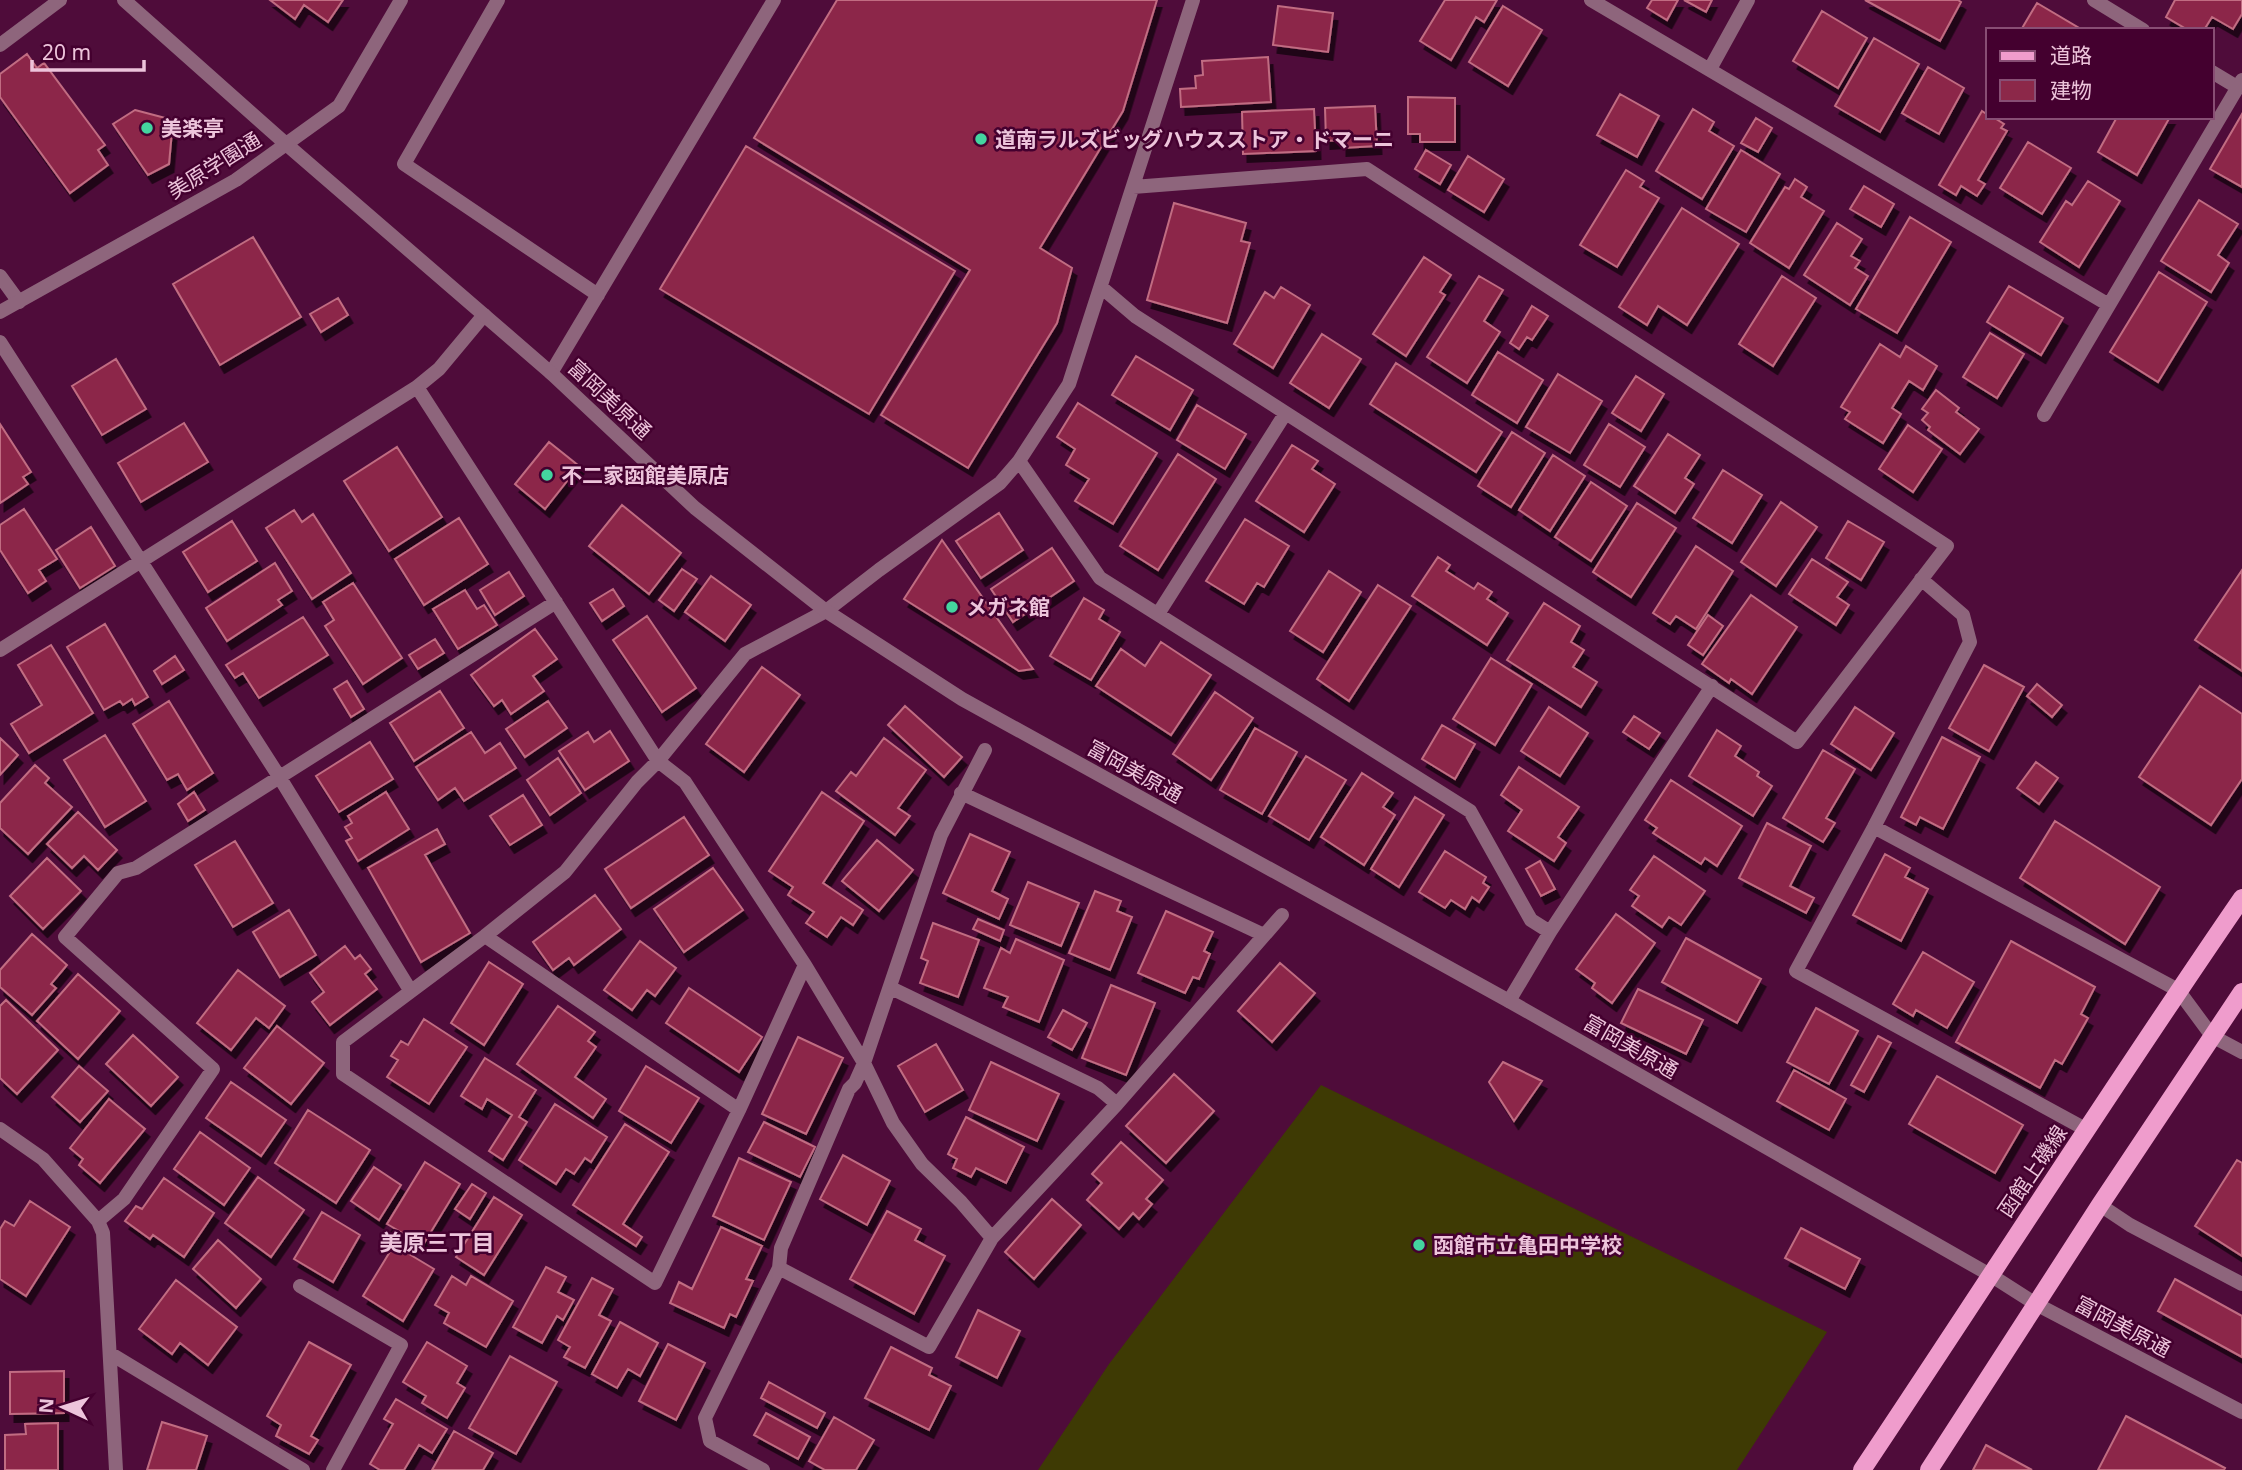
<svg xmlns="http://www.w3.org/2000/svg" width="2242" height="1470" font-family="'Noto Sans','Noto Sans JP',sans-serif">
	<defs>
		<filter id="shadow"><feDropShadow dx="4.5" dy="8" stdDeviation="0" flood-color="#0009"/></filter>
	</defs>
	<rect width="100%" height="100%" fill="#4f0c3a"/>
	<path fill="#3e3a04" d="M1321 1085 1827 1332 1737 1470H1038L1109 1364Z"/>
	<path fill="#8c2849" stroke="#c16c82" stroke-width="2" filter="url(#shadow)" d="M270 0H343L328 22 304 5 295 19Z
		M837 0H1157L1123 111 1040 248 1072 268 1057 323 968 468 881 415 970 270 754 138Z
		M1445 0H1497L1484 22 1476 17 1451 60 1420 41Z
		M1652 0H1678L1667 20 1647 8Z
		M1684 0H1712L1706 12Z
		M1865 0H1958L1961 2 1940 41Z
		M2175 0H2242V14L2233 29 2212 17 2204 30H2188L2166 17Z
		M2037 3 2079 28 2078 30H2021Z
		M1278 6 1333 13 1328 52 1273 45Z
		M1503 6 1542 30 1508 86 1469 62Z
		M1822 11 1867 38 1838 88 1793 61Z
		M1874 38 1919 64 1880 132 1835 106Z
		M27 54 37 68 44 63 105 145 98 150 108 165 70 193 0 97V74Z
		M1268 57 1271 102 1181 107 1180 89 1196 88 1195 76 1203 75 1202 61Z
		M1928 67 1964 88 1939 134 1902 113Z
		M1620 94 1659 116 1637 157 1597 135Z
		M1408 97 1455 98V142H1420V134H1408Z
		M1375 106 1377 146 1342 148V140L1326 141 1325 108Z
		M1314 109 1316 151 1243 154 1242 112Z
		M1693 109 1714 122 1709 131 1734 146 1702 199 1656 171Z
		M135 110 173 120 169 164 148 175 113 124Z
		M1982 111 1988 115V117H1993L2004 124 2001 128 2007 131 1978 180 1985 184 1977 196 1961 186 1956 195 1939 185Z
		M2242 114V187L2210 169Z
		M2117 117H2170L2137 175 2098 152Z
		M1756 118 1772 128 1758 152 1741 143Z
		M2028 142 2071 168 2042 214 2000 188Z
		M746 146 955 271 869 414 660 289Z
		M1426 150 1451 165 1440 184 1415 169Z
		M1741 150 1780 174 1746 232 1706 209Z
		M1468 156 1504 179 1484 212 1448 190Z
		M1626 170 1644 181 1640 187 1659 198 1617 267 1580 245Z
		M1795 179 1807 187 1801 197 1824 211 1789 268 1750 243 1785 187 1789 189Z
		M2088 181 2120 201 2079 267 2040 242 2066 201 2072 205Z
		M1864 186 1894 204 1881 227 1850 209Z
		M2199 200 2238 224 2218 255 2229 263 2211 292 2161 261Z
		M1174 203 1246 223 1241 241 1250 243 1227 323 1147 300Z
		M1682 208 1739 244 1687 325 1658 306 1647 325 1619 307Z
		M1910 217 1951 242 1897 333 1856 309Z
		M1837 223 1862 239 1851 256 1860 261 1855 268 1868 276 1850 305 1804 275Z
		M253 237 301 317 220 365 173 284Z
		M1424 257 1451 275 1440 292 1445 295 1406 356 1373 334Z
		M2159 272 2207 302 2158 382 2110 352Z
		M1479 276 1503 290 1484 321 1500 332 1467 383 1427 357Z
		M1782 276 1816 298 1773 366 1739 344Z
		M2009 286 2063 318 2041 355 1987 322Z
		M1281 287 1310 305 1273 368 1234 344 1265 292 1274 298Z
		M338 298 348 315 321 332 310 314Z
		M1532 306 1548 316 1532 340 1527 337 1519 349 1510 343Z
		M1990 333 2024 354 1997 398 1963 377Z
		M1322 334 1361 359 1329 408 1290 383Z
		M1880 344 1900 357 1906 346 1937 366 1923 390 1909 381 1892 408 1901 414 1883 443 1845 419 1850 412 1841 407Z
		M1498 352 1543 380 1517 423 1472 395Z
		M1136 356 1193 390 1170 430 1112 395Z
		M116 359 146 409 102 435 72 386Z
		M1396 363 1502 432 1476 472 1370 404Z
		M1558 374 1602 401 1570 453 1526 427Z
		M1636 376 1664 394 1641 431 1612 413Z
		M1936 390 1959 408 1956 412 1979 429 1960 454 1928 430 1930 427 1922 420 1928 413 1922 409Z
		M1078 403 1157 453 1113 524 1075 501 1089 479 1066 465 1075 449 1057 437Z
		M1197 405 1246 434 1225 469 1177 440Z
		M184 423 208 462 141 502 118 463Z
		M0 424 31 472 23 477 28 484 0 503Z
		M1609 424 1645 447 1620 487 1584 465Z
		M1908 425 1942 449 1913 492 1879 469Z
		M1512 432 1545 453 1511 507 1478 486Z
		M1668 434 1700 455 1685 478 1694 484 1675 513 1634 486Z
		M549 442 579 466 545 509 515 484Z
		M1292 445 1318 461 1312 469 1335 484 1304 532 1256 501Z
		M397 447 442 517 389 551 344 481Z
		M1178 454 1216 479 1158 570 1120 546Z
		M1553 455 1585 476 1550 531 1519 510Z
		M1723 470 1762 495 1732 543 1693 518Z
		M1591 482 1627 506 1591 561 1555 537Z
		M1781 502 1817 527 1776 586 1741 562Z
		M1637 503 1676 528 1631 597 1593 572Z
		M622 505 681 553 649 594 589 546Z
		M24 509 57 559 39 570 46 581 28 593 0 550V525Z
		M294 510 302 522 313 514 351 573 312 599 266 528Z
		M999 513 1023 550 981 578 956 541Z
		M459 518 488 564 424 605 395 559Z
		M1245 519 1289 546 1264 587 1257 583 1244 604 1206 581Z
		M232 521 257 561 208 592 183 552Z
		M1848 521 1884 542 1861 580 1826 558Z
		M91 527 115 566 80 588 56 550Z
		M942 540 1033 669 1019 671 904 599Z
		M1696 546 1733 571 1696 629 1676 616 1670 624 1653 613Z
		M1052 548 1074 581 1013 622 991 589Z
		M1438 557 1450 565 1446 571 1474 589 1478 583 1492 592 1487 599 1508 613 1487 645 1412 596Z
		M1812 559 1848 582 1837 597 1849 605 1836 625 1789 594Z
		M275 563 292 591 278 600 282 605 227 641 206 608Z
		M682 569 697 579 674 611 659 600Z
		M2242 570V671L2195 640Z
		M1329 571 1361 592 1323 652 1290 631Z
		M509 572 524 596 495 615 480 590Z
		M711 576 751 605 725 641 685 612Z
		M353 583 402 658 363 684 325 626 334 620 323 602Z
		M1378 585 1411 606 1349 701 1317 679Z
		M613 589 624 606 602 621 590 603Z
		M465 590 477 609 484 605 497 625 458 649 433 609Z
		M1751 595 1797 627 1752 694 1731 679 1729 683 1702 664Z
		M1084 598 1104 610 1099 619 1120 632 1091 680 1050 656Z
		M1544 603 1580 626 1571 642 1584 650 1573 667 1597 682 1581 707 1507 660Z
		M1708 615 1723 626 1703 655 1688 645Z
		M647 616 696 688 662 712 613 640Z
		M303 617 328 655 259 698 243 673 235 678 226 665Z
		M105 624 148 697 135 705 132 699 123 705 120 701 104 710 67 647Z
		M535 629 557 659 533 676 544 691 511 714 502 700 494 706 471 675Z
		M435 639 444 653 418 669 409 655Z
		M1161 642 1211 675 1171 735 1096 686 1121 649 1145 666Z
		M51 645 93 713 29 753 11 724 42 705 18 665Z
		M175 656 184 670 162 684 154 671Z
		M1491 658 1532 684 1495 745 1453 719Z
		M1984 665 2024 687 1989 751 1949 728Z
		M762 667 800 695 744 772 706 744Z
		M347 681 364 709 351 717 334 689Z
		M2037 684 2062 705 2052 717 2027 696Z
		M2200 686 2242 714V779L2211 825 2139 777Z
		M440 691 464 728 414 761 390 723Z
		M1215 692 1253 718 1211 780 1173 754Z
		M169 701 213 773 187 790 178 774 167 780 133 724Z
		M548 701 567 728 525 757 506 729Z
		M905 706 962 757 944 777 888 725Z
		M1549 707 1588 733 1560 776 1521 751Z
		M1855 707 1894 733 1871 770 1831 744Z
		M1634 716 1660 733 1649 749 1623 732Z
		M1442 725 1475 744 1455 779 1422 759Z
		M1255 728 1297 752 1262 814 1220 790Z
		M1717 730 1741 746 1735 756 1759 772 1757 776 1772 786 1753 816 1689 776Z
		M610 731 629 761 585 790 559 751 588 732 594 742Z
		M471 732 485 753 500 743 516 768 464 801 455 788 438 800 416 767Z
		M105 735 146 801 105 827 64 760Z
		M1942 737 1980 757 1943 829 1920 817 1916 825 1901 817Z
		M0 738 18 755 0 775Z
		M884 738 926 770 898 808 910 816 895 835 836 791 851 772 856 776Z
		M370 742 393 779 339 812 316 776Z
		M1823 750 1855 769 1826 818 1835 823 1823 842 1783 818Z
		M1306 756 1346 780 1309 840 1269 816Z
		M558 758 581 793 550 815 527 780Z
		M2036 762 2058 778 2039 804 2017 788Z
		M35 765 49 778 45 783 72 807 28 854 0 828V803Z
		M1519 767 1579 807 1558 837 1566 843 1554 861 1508 831 1522 810 1501 795Z
		M1362 773 1393 793 1383 807 1395 815 1364 865 1321 837Z
		M1671 780 1742 826 1717 866 1705 858 1701 864 1653 833 1657 828 1645 820Z
		M194 792 205 810 188 821 178 804Z
		M386 792 409 829 358 861 346 841 352 838 345 827 352 823 348 816Z
		M822 792 864 821 823 883 863 910 853 925 841 917 827 937 806 923 814 912 788 895 793 887 769 871Z
		M523 795 542 825 510 845 490 816Z
		M1415 797 1444 815 1399 887 1371 869Z
		M78 812 117 850 98 870 84 856 72 868 47 844Z
		M684 817 709 855 631 908 605 869Z
		M2055 821 2160 887 2125 944 2020 878Z
		M1767 823 1811 846 1790 886 1814 898 1806 913 1739 878Z
		M437 829 445 844 425 855 470 933 421 962 368 868Z
		M970 834 1010 852 992 891 1008 899 999 919 943 893Z
		M877 840 913 870 879 911 842 881Z
		M235 841 273 903 233 927 195 865Z
		M1445 851 1486 877 1483 883 1489 887 1479 902 1472 897 1465 909 1451 900 1445 908 1419 892Z
		M1885 854 1910 868 1905 877 1928 889 1901 941 1853 915Z
		M1654 856 1705 891 1681 925 1669 917 1662 927 1632 906 1639 896 1630 890Z
		M47 858 81 891 43 929 10 896Z
		M1540 861 1555 889 1541 896 1526 869Z
		M713 868 743 910 684 952 654 909Z
		M1028 882 1079 903 1061 946 1010 925Z
		M1095 891 1121 901 1117 911 1132 917 1110 970 1069 953Z
		M595 895 621 929 574 965 569 958 553 970 533 942Z
		M289 910 316 955 280 977 253 932Z
		M1166 911 1213 932 1204 951 1210 954 1199 979 1193 977 1185 993 1138 973Z
		M1616 914 1655 943 1612 1003 1592 988 1595 983 1576 969Z
		M978 919 1004 930 1000 941 973 929Z
		M933 923 979 940 958 997 920 983 928 961 921 958Z
		M32 934 67 965 51 984 56 988 32 1015 0 987V970Z
		M1686 938 1761 979 1737 1023 1662 982Z
		M1016 939 1064 960 1039 1022 1003 1007 1008 997 984 988 1001 948 1010 953Z
		M640 941 676 968 655 996 647 990 632 1010 604 990Z
		M2011 941 2095 987 2081 1014 2088 1018 2062 1064 2055 1060 2040 1088 1956 1042Z
		M345 946 355 959 360 955 371 969 365 974 377 989 330 1025 312 1002 324 992 310 973Z
		M1923 952 1974 982 1947 1028 1916 1010 1913 1016 1893 1004Z
		M489 962 523 984 484 1045 451 1023Z
		M1280 963 1315 993 1272 1042 1238 1011Z
		M238 970 285 1006 269 1028 256 1018 231 1050 197 1023Z
		M78 974 120 1011 78 1059 37 1021Z
		M1111 985 1155 1003 1126 1075 1082 1058Z
		M689 988 762 1037 739 1072 666 1023Z
		M1638 989 1703 1020 1686 1054 1621 1023Z
		M6 1000 58 1050 17 1094 0 1078V1006Z
		M558 1006 595 1032 588 1041 596 1047 575 1077 606 1099 593 1118 517 1064Z
		M1816 1008 1858 1031 1829 1084 1787 1062Z
		M1063 1010 1087 1023 1072 1050 1048 1037Z
		M424 1019 467 1047 429 1104 387 1077 398 1060 391 1056 401 1041 408 1045Z
		M277 1026 324 1063 291 1104 244 1068Z
		M133 1035 178 1077 151 1106 106 1064Z
		M1878 1036 1891 1043 1864 1092 1851 1085Z
		M798 1037 843 1058 806 1134 762 1114Z
		M936 1044 963 1090 925 1112 898 1066Z
		M485 1058 536 1090 519 1117 527 1122 503 1160 489 1151 512 1115 487 1099 482 1109 461 1096Z
		M991 1062 1059 1094 1037 1141 969 1110Z
		M1503 1062 1542 1081 1514 1121 1489 1082Z
		M79 1066 108 1091 80 1122 52 1097Z
		M646 1066 699 1098 671 1143 619 1111Z
		M1794 1070 1846 1099 1829 1130 1777 1101Z
		M1174 1074 1214 1111 1166 1163 1126 1126Z
		M1937 1076 2023 1125 1995 1173 1909 1124Z
		M231 1082 286 1120 261 1156 206 1118Z
		M109 1099 145 1129 100 1183 79 1165 83 1159 70 1148Z
		M555 1104 607 1137 591 1162 585 1158 574 1174 566 1169 556 1184 519 1160Z
		M308 1110 370 1150 336 1203 275 1163Z
		M966 1117 1024 1147 1006 1183 976 1168 971 1177 953 1168 957 1159 948 1154Z
		M764 1122 815 1147 800 1177 748 1152Z
		M625 1124 669 1152 623 1224 642 1237 636 1246 573 1205Z
		M200 1132 250 1168 224 1205 174 1169Z
		M1121 1142 1163 1180 1146 1199 1152 1204 1139 1219 1133 1213 1119 1229 1087 1200 1102 1183 1092 1174Z
		M843 1155 890 1181 867 1225 820 1199Z
		M739 1158 791 1182 764 1240 713 1216Z
		M2237 1160 2242 1163V1256L2195 1226Z
		M425 1162 460 1184 423 1245 387 1224Z
		M374 1167 401 1185 379 1220 351 1201Z
		M258 1177 304 1210 271 1257 225 1223Z
		M164 1178 214 1213 184 1257 153 1235 150 1239 125 1221 136 1206 142 1209Z
		M472 1184 486 1193 470 1219 455 1209Z
		M494 1197 522 1215 484 1275 456 1257Z
		M1052 1199 1081 1225 1034 1279 1005 1252Z
		M30 1201 70 1227 26 1296 0 1279V1229L5 1221 14 1226Z
		M887 1211 921 1229 915 1240 945 1256 914 1314 850 1279Z
		M322 1212 360 1235 333 1282 294 1259Z
		M721 1227 762 1246 746 1279 753 1281 736 1317 730 1314 724 1328 670 1303 679 1282 692 1289Z
		M1801 1228 1860 1259 1845 1289 1785 1258Z
		M218 1240 261 1279 236 1308 193 1269Z
		M394 1245 434 1269 403 1321 363 1296Z
		M546 1267 566 1277 558 1292 574 1300 563 1320 557 1316 542 1343 513 1327Z
		M452 1276 466 1285 471 1276 513 1301 486 1347 444 1323 449 1313 435 1305Z
		M592 1278 613 1289 599 1315 611 1321 585 1368 564 1357 570 1347 558 1340Z
		M2175 1279 2242 1316V1357L2158 1311Z
		M176 1280 237 1327 208 1365 180 1343 172 1354 139 1329Z
		M978 1310 1020 1331 997 1378 956 1357Z
		M620 1322 658 1343 640 1376 628 1369 617 1388 592 1374Z
		M309 1342 351 1365 311 1436 318 1440 309 1454 276 1436 281 1425 267 1416Z
		M427 1342 467 1366 457 1383 465 1388 447 1418 422 1403 426 1396 403 1382Z
		M668 1344 705 1363 676 1420 639 1401Z
		M891 1347 932 1368 929 1375 951 1386 929 1430 865 1398Z
		M510 1356 557 1382 516 1454 469 1428Z
		M64 1371V1413L10 1414V1372Z
		M769 1382 825 1413 817 1428 761 1398Z
		M396 1399 447 1429 432 1453 419 1445 404 1470H380L370 1464 393 1424 384 1419Z
		M766 1413 810 1437 798 1459 754 1435Z
		M2126 1416 2225 1468 2224 1470H2098Z
		M834 1417 874 1440 856 1470H825L809 1461Z
		M162 1422 207 1436 196 1470H147Z
		M58 1423V1470H5V1435L26 1434 25 1424Z
		M454 1431 493 1453 483 1470H432Z
		M1986 1445 2032 1470H1973Z"/>
	<g fill="none" stroke-linecap="round" stroke-linejoin="round">
		<path stroke="#8e657c" stroke-width="14" d="M498 0 404 164 598 295
			M551 373 774 0"/>
		<path stroke="#8e657c" stroke-width="14" d="M1591 0 2109 305
			M2094 0 2143 30
			M0 45 60 0
			M1710 69 1748 0
			M2212 72 2237 87
			M0 276 19 302
			M1101 287 1135 316 1797 742 1947 546 1367 169 1133 187
			M484 315 439 369 417 387 658 761 685 782 805 965 864 1063 893 1123 922 1164 961 1202 992 1238
			M0 342 280 778 410 990
			M2044 415 2242 80
			M1019 461 1100 578 1470 811 1531 920 1550 932
			M1921 579 1963 615 1970 642 1874 827 2178 990 2212 1036 2242 1052
			M1158 614 1285 414
			M0 650 417 387
			M961 793 1264 935
			M1874 827 1796 971 2087 1130
			M485 936 739 1110
			M805 965 739 1110 655 1283 343 1074V1042L485 936 565 872 637 782 658 761 745 654 826 611 879 570 1000 483 1019 461 1069 384 1193 0
			M891 988 1098 1088 1117 1104
			M1509 1001 1550 932 1712 686
			M0 1129 43 1159 98 1221 103 1233 116 1470
			M2100 1205 2130 1225 2242 1284
			M98 1221 124 1199 213 1069 65 937 118 873 136 868 556 602
			M779 1268 929 1347 992 1238 1117 1104 1282 915
			M300 1286 401 1345 333 1470
			M111 1354 303 1470
			M763 1470 710 1441 705 1418 779 1268 781 1248 849 1089 855 1083 864 1063 941 835 985 750"/>
		<path stroke="#8e657c" stroke-width="14" d="M124 0 286 144 551 373 695 508 826 611 962 699 1509 1001 1992 1276 2036 1304 2242 1412
			M0 312 236 180 339 106 401 0"/>
		<path stroke="#ef9ccc" stroke-width="18" d="M1862 1470C1989 1280 2112 1087 2242 898
			M1929 1470 2100 1205 2242 992"/>
	</g>
	<g fill="#44d49f" stroke="#44002f" stroke-width="2.5">
		<circle cx="147" cy="128" r="7"/>
		<circle cx="981" cy="139" r="7"/>
		<circle cx="547" cy="475" r="7"/>
		<circle cx="952" cy="607" r="7"/>
		<circle cx="1419" cy="1245" r="7"/>
	</g>
	<g text-anchor="middle" dominant-baseline="central" stroke-width="5" stroke-linejoin="round" paint-order="stroke">
		<g font-size="21" font-weight="bold" fill="#edc4db" stroke="#44002f" text-anchor="start">
			<text x="161" y="128">美楽亭</text>
			<text x="995" y="139">道南ラルズビッグハウスストア・ドマーニ</text>
			<text x="561" y="475">不二家函館美原店</text>
			<text x="966" y="607">メガネ館</text>
			<text x="1433" y="1245">函館市立亀田中学校</text>
		</g>
		<g font-size="21" fill="#edc4db" stroke="#44002f">
			<text transform="translate(214 165) rotate(-32)">美原学園通</text>
			<text transform="translate(610 399) rotate(43)">富岡美原通</text>
			<text transform="translate(1135 771) rotate(29)">富岡美原通</text>
			<text transform="translate(1631 1046) rotate(30)">富岡美原通</text>
			<text transform="translate(2032 1171) rotate(-56)">函館上磯線</text>
			<text transform="translate(2123 1326) rotate(28)">富岡美原通</text>
		</g>
		<g font-size="23" font-weight="bold" fill="#edc4db" stroke="#44002f">
			<text x="437" y="1242">美原三丁目</text>
		</g>
	</g>
	<rect x="1986" y="28" width="228" height="91" fill="#44002f" stroke="#884e74" stroke-width="2"/>
	<rect x="2000" y="51" width="35" height="10" fill="#ef9ccc" stroke="#884e74" stroke-width="2"/>
	<text x="2050" y="63" font-size="21" fill="#edc4db">道路</text>
	<rect x="2000" y="80" width="35" height="21" fill="#8c2849" stroke="#884e74" stroke-width="2"/>
	<text x="2050" y="98" font-size="21" fill="#edc4db">建物</text>
	<g transform="translate(63 1407) rotate(274)" stroke="#44002f" stroke-width="5" paint-order="stroke">
	<path d="M0-5L12 26L0 18L-12 26Z" fill="#edc4db"/>
	<text y="-10" font-size="19" font-weight="bold" text-anchor="middle" fill="#edc4db">N</text>
	</g>
	<path d="M32 60v10h112v-10" fill="none" stroke="#edc4db" stroke-width="3.5"/>
	<text x="42" y="60" font-size="21" fill="#edc4db" stroke="#44002f" stroke-width="5" paint-order="stroke">20 m</text>
</svg>
